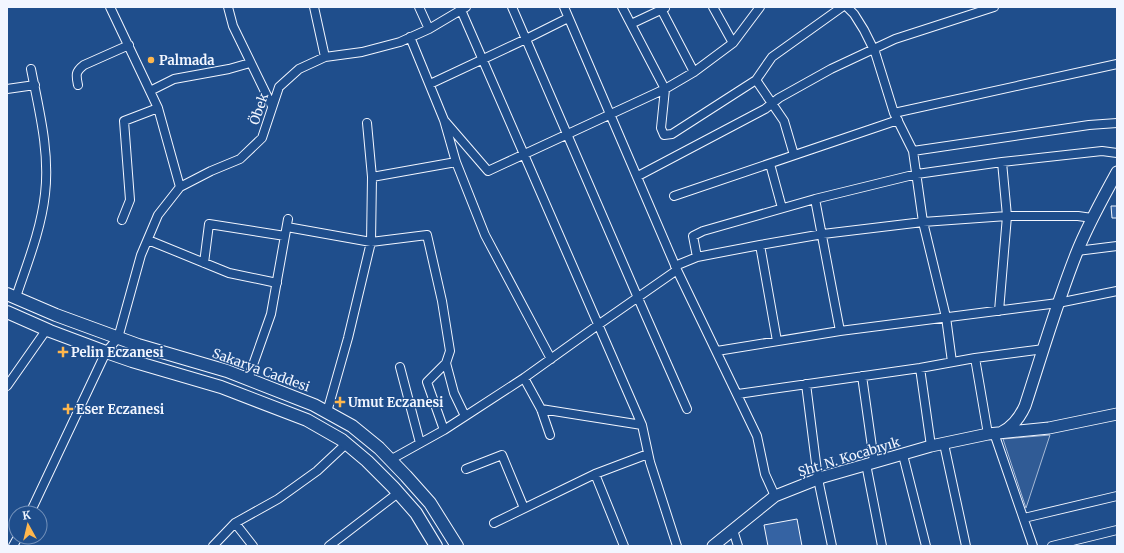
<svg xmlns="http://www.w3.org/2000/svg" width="1124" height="553" font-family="Merriweather,serif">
	<rect width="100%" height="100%" fill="#1f4e8c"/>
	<path fill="#305b95" stroke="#a8bbd7" d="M1050 435 1026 508 1003 439Z"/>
	<path fill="#3563a3" stroke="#f2f6ff" d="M1111 206H1117V218H1112Z
		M797 519 802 546H768L764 525Z"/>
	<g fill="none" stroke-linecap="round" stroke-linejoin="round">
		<g stroke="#f2f6ff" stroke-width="10">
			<path id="street" d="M110 7 158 108 180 187
				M228 7 233 26 272 106
				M314 7 325 57
				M419 7 429 29
				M512 7 638 298 687 409
				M564 7 677 270 757 436 765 474 775 496
				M622 7 665 89 661 128 664 135 672 134 756 80 772 57 842 7
				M660 7 694 72
				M713 7 733 43
				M847 7 854 14 864 30 875 52 894 113 913 151 923 222 946 317 952 362
				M461 10 642 425 541 409
				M631 24 665 8
				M410 37 444 120 456 162 485 235 551 359
				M756 80 784 121 794 155
				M430 84 526 39 568 18
				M78 85C76 75 75 72 84 65L129 45
				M7 89 35 85
				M150 91 174 79 229 69 250 63
				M894 113 1117 64
				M444 120 488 171 665 89 694 72 733 43 760 7
				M913 151 1089 125 1117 123
				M770 164 782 208
				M638 176 765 109 779 98 831 69 895 39 994 7
				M372 177 456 162
				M674 196 898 120
				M815 199 840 331
				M122 220 130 200 124 121 158 108
				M287 227 371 242 427 235 442 301 450 351 446 363 454 393 465 416
				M148 240 229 273 277 283
				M760 245 777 341
				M1077 251 1117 246
				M697 257 693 236 703 231 815 199 917 174 1002 162 1102 151 1117 153
				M204 263 209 224 285 236
				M675 266 697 257 760 245 823 234 923 222 1007 216H1078L1092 218
				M16 297C27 264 41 230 45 194 50 152 39 110 31 69
				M999 311 1007 216 1002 162
				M717 351 840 331 1058 303 1117 291
				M975 358 988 434
				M400 367 420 443
				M920 368 931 446
				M862 376 874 461
				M524 378 541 409 550 435
				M248 379 271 314 288 219
				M806 384 818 479 832 546
				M7 386 47 329
				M738 394 920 368 975 358 1044 349
				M327 412 348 338 371 242 372 177 367 123
				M642 425 650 462 677 546
				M444 430 427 382 446 363
				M994 433 1033 546
				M944 444 966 546
				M903 455 926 546
				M390 460 444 430 524 378 598 325 677 270
				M866 464 882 546
				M466 469 502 455 524 508
				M595 474 624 546
				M30 513 106 352 118 338 141 255 158 215 180 187 211 171 240 159 262 138 279 87 299 69 325 57 362 52 400 42 429 29 466 7
				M1024 518 1117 496
				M235 523 253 546
				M494 523 595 474 648 454
				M733 530 738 546
				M13 546 18 537
				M213 546 235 523 278 499 317 471 347 443
				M329 546 398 493
				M1052 546 1117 530"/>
		</g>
		<g stroke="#f2f6ff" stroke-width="13">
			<path id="secondary" d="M1002 432C1014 426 1020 417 1025 406 1042 354 1057 302 1077 252 1088 224 1103 198 1117 172
				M713 546 775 496 823 477 931 446 988 434 1049 428 1117 414"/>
		</g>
		<g stroke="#f2f6ff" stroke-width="14">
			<path id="primary" d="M7 294 56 315 138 345 227 371 314 405 352 426 379 448 406 476 430 503 457 546
				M7 312 50 331 106 352 132 361 221 387 307 420 342 440 367 461 393 487 416 513 436 546"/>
		</g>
		<use href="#street" stroke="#1f4e8c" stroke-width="8"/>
		<use href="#secondary" stroke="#1f4e8c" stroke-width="11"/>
		<use href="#primary" stroke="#1f4e8c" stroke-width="12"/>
	</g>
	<g fill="#ffb74d" stroke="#1f4e8c" stroke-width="1.5">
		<circle cx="151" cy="60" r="4"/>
		<path d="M61 346h4v4h4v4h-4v4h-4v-4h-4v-4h4z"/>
		<path d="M338 396h4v4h4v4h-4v4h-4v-4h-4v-4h4z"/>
		<path d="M66 403h4v4h4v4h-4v4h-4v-4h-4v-4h4z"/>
	</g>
	<g text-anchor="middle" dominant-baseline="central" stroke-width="3" stroke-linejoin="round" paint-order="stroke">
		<g font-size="13" font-weight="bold" fill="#f2f6ff" stroke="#1f4e8c" text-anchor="start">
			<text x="159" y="60">Palmada</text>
			<text x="71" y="352">Pelin Eczanesi</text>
			<text x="348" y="402">Umut Eczanesi</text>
			<text x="76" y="409">Eser Eczanesi</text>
		</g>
		<g font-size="13" fill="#f2f6ff" stroke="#1f4e8c">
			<text transform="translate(259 109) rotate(-71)">Öbek</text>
			<text transform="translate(261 370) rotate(20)">Sakarya Caddesi</text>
			<text transform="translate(849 457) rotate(-17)">Şht. N. Kocabıyık</text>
		</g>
	</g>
	<rect width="1124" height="553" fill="none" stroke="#f2f6ff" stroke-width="16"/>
	<g transform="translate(28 525) rotate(352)"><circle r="19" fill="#1f4e8c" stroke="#7391ba"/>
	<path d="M0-3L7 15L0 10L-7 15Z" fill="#ffb74d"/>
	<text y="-6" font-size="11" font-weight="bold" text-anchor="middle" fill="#f2f6ff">K</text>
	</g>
</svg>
